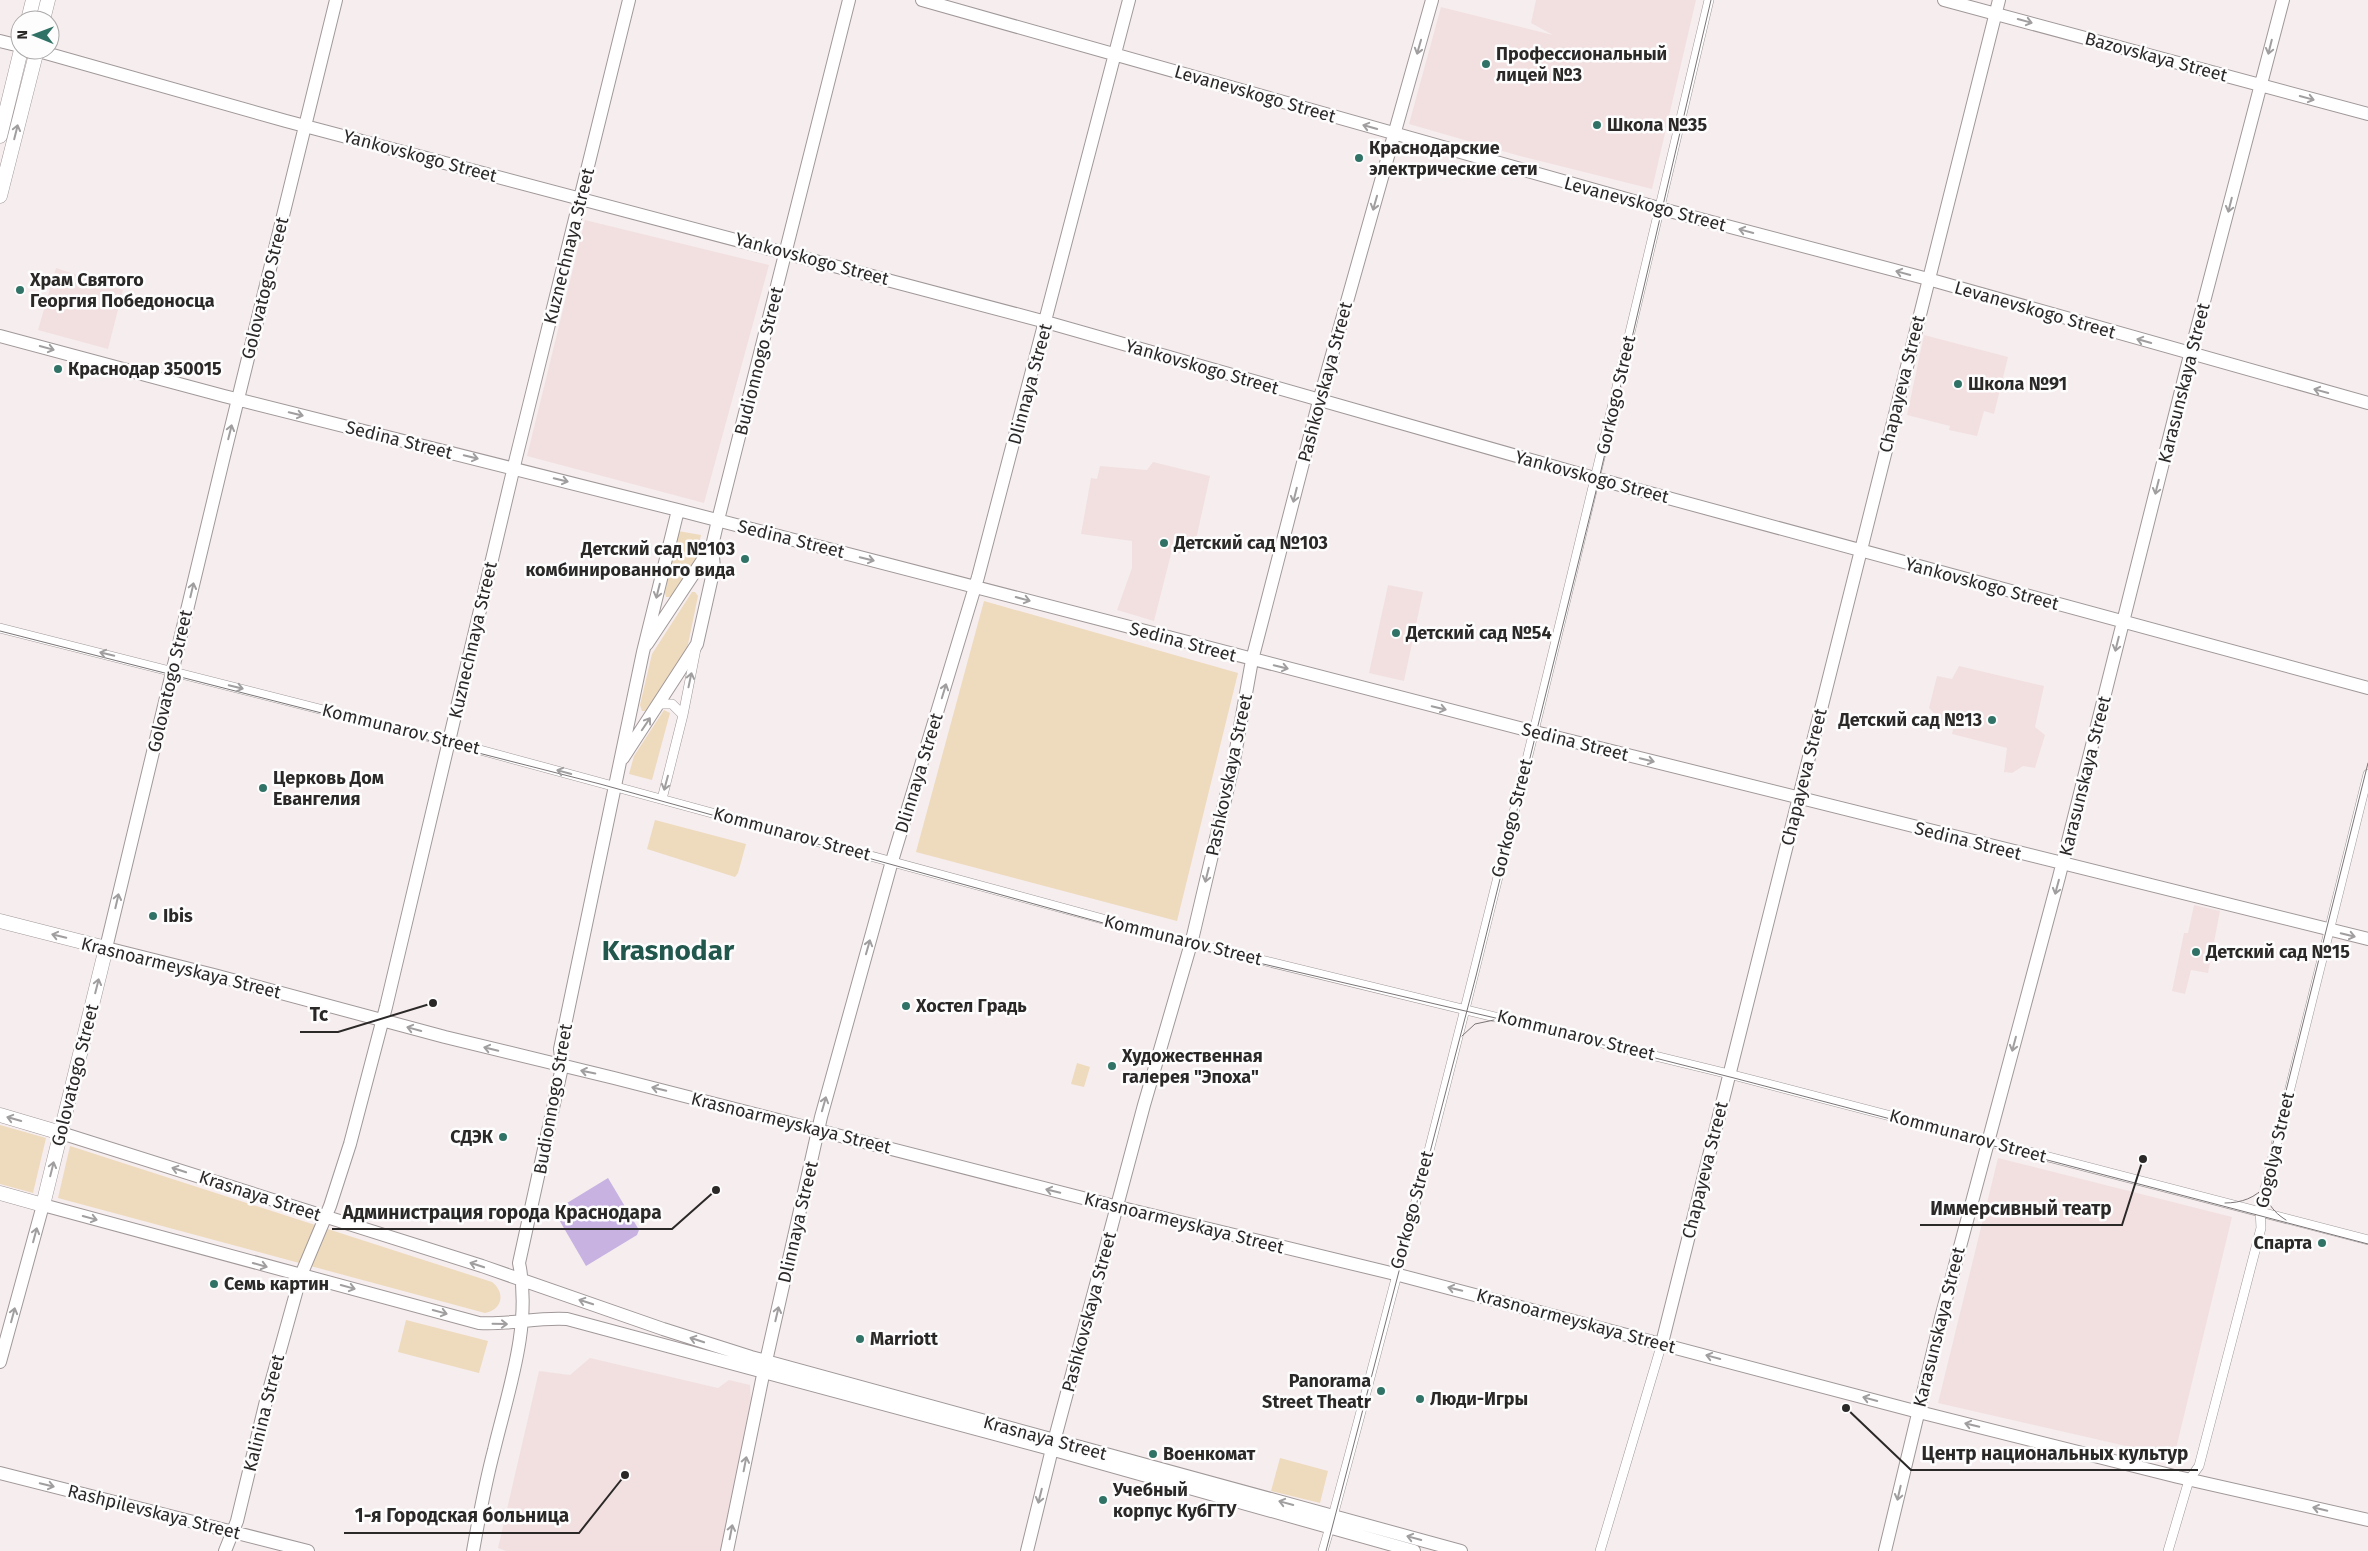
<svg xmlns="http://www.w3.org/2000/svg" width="2368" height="1551" font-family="'Fira Sans',sans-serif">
	<rect width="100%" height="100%" fill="#f6edee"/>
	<path fill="#f2e0e1" d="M1536 0H1696L1652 189 1520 156 1409 124 1441 7 1553 35 1531 23Z
		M585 220 769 265 704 503 527 456Z
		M56 268 123 290 108 349 38 330Z
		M1924 335 2008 357 1994 414 1984 411 1977 436 1949 430 1950 426 1907 415Z
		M1153 462 1210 476 1195 544H1192L1191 552 1171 554 1154 621 1117 610 1132 568V541L1081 534 1091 478 1097 479 1100 466 1147 470Z
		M1388 585 1423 592 1404 681 1369 673Z
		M1959 666 2044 686 2035 727 2045 735 2035 768 2023 766 2012 773 2004 772 2007 748 1952 734 1955 721 1939 718 1929 708 1937 676 1952 679Z
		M2194 905 2220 911 2208 973 2191 970 2185 994 2172 991 2184 933H2188Z
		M1998 1158 2232 1217 2174 1457 1938 1403Z
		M590 1358 718 1388 729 1380 750 1385 751 1402 721 1551H506L498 1548 539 1371 570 1375Z"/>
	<path fill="#eedabd" d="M678 531 701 535 696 558 672 597H666L665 593Z
		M692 592H695L698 596 687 649 647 711H642L640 705 652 654Z
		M984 601 1238 673 1177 921 916 852Z
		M664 710 670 713 652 780 629 774 634 756Z
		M655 820 746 844 738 873 735 877 647 849Z
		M1077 1063 1090 1067 1084 1087 1071 1084Z
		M0 1125 46 1138 33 1193 0 1184Z
		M70 1146 492 1282C506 1293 502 1310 485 1313L58 1198Z
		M406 1320 488 1341 479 1373 398 1352Z
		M1280 1458 1328 1471 1320 1503 1271 1491Z"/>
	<path fill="#c7b2e2" d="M608 1178 639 1230 637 1235 586 1266 554 1211Z"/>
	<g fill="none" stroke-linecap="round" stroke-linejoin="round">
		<g stroke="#a09899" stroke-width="10">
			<path id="street" d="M0 628 469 747 1191 943 1729 1074 2368 1240
				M660 704H672L683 715
				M662 799 683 715 696 649
				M1333 1516C1469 1013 1589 507 1709 0
				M1323 1551 1330 1527
				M1600 1551 1662 1343
				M2168 1551 2189 1480 2199 1466 2261 1228 2260 1209 2368 774"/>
		</g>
		<g stroke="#a09899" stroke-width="14">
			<path id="secondary" d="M336 0 224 456 106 948 214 975 445 1037 614 1078 1118 1207 1395 1274 1911 1410 2178 1477 2368 1520
				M922 0 1662 209 1928 279 2368 403
				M1944 0 2368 114
				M0 41 20 46
				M35 50 286 121 1046 322 1587 476 2368 688
				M0 336 224 396 678 510 1531 731 2368 939
				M647 644 712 546
				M623 758 697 644 714 568 712 546 718 520 849 0
				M61 1133 482 1266 663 1329 751 1357 1461 1551
				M1662 1343 1999 0
				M0 1362 43 1205 479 1323C510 1325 537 1317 567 1319L1054 1450 1414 1551
				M0 1473 308 1551
				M225 1551 237 1521 266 1401 301 1275 330 1206 350 1144 386 1007 516 458 629 0
				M473 1551C479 1517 485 1484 494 1450 508 1391 532 1325 519 1263L562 1067 560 1049 643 652 678 510
				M727 1551 764 1370 821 1117 892 861 978 577 1129 0
				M1027 1551 1052 1449 1144 1105 1192 940 1233 766 1252 660 1319 401 1432 0
				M1885 1551 1942 1314 2059 877 2190 355 2283 0"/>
		</g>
		<g stroke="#a09899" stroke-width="15">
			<path id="primary" d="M28 20 33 0
				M43 20 48 0
				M0 136 21 50
				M0 196 37 50
				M0 921 106 948 43 1205 0 1193
				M0 1115 61 1133"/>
		</g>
		<use href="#street" stroke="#fff" stroke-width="9"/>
		<use href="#secondary" stroke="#fff" stroke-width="12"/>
		<use href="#primary" stroke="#fff" stroke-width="14"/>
		<path stroke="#7a7475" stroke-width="1" d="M0 631 600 784 1190 947 1517 1023 1734 1078 2368 1244
			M1462 1036 1475 1024 1494 1020
			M2225 1203C2241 1203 2256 1198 2266 1185
			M2286 1220C2268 1209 2263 1195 2265 1175L2368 763
			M1326 1551 1476 976 1599 479 1711 0"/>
	</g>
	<defs><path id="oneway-shaft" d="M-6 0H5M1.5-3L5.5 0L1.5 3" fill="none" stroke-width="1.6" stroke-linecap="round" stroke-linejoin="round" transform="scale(1.25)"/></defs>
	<g stroke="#a09e9e">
		<use href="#oneway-shaft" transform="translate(2025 21) rotate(15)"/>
		<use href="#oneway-shaft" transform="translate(1419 47) rotate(106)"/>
		<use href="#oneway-shaft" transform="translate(2270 47) rotate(104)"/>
		<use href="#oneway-shaft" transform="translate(2307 98) rotate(15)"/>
		<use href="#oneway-shaft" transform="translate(1370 127) rotate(-164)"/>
		<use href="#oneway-shaft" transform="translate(16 132) rotate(-76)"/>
		<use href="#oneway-shaft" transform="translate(1375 203) rotate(106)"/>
		<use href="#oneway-shaft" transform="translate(2230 205) rotate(104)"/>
		<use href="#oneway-shaft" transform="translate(1746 231) rotate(-165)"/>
		<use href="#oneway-shaft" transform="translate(1903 273) rotate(-165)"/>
		<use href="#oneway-shaft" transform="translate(2144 341) rotate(-164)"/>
		<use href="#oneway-shaft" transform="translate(47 348) rotate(15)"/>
		<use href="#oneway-shaft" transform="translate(2321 391) rotate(-165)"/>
		<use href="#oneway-shaft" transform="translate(296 414) rotate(14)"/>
		<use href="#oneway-shaft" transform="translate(230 432) rotate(-76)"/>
		<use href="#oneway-shaft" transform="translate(471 457) rotate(14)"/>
		<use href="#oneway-shaft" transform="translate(561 480) rotate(14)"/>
		<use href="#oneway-shaft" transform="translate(2157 487) rotate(104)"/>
		<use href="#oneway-shaft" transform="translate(1295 495) rotate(104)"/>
		<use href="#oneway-shaft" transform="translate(867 559) rotate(14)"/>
		<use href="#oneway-shaft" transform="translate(192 590) rotate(-77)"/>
		<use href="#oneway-shaft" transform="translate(658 591) rotate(104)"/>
		<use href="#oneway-shaft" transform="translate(1023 599) rotate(15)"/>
		<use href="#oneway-shaft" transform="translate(2117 644) rotate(104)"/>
		<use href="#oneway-shaft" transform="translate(107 654) rotate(-166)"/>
		<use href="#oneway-shaft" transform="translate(1281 667) rotate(14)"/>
		<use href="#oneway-shaft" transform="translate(690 680) rotate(-78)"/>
		<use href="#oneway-shaft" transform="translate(236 687) rotate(14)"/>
		<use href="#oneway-shaft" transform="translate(944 691) rotate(-73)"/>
		<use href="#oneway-shaft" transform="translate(1439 708) rotate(14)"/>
		<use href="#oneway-shaft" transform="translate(646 724) rotate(-56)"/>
		<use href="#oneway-shaft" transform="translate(1647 760) rotate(14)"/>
		<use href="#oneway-shaft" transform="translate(564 772) rotate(-165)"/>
		<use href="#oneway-shaft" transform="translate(666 783) rotate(105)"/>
		<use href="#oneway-shaft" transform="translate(1207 875) rotate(104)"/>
		<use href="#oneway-shaft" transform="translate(2057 887) rotate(105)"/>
		<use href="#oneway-shaft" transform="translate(117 901) rotate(-77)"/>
		<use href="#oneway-shaft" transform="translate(2348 935) rotate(14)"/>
		<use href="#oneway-shaft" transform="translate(59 936) rotate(-166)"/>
		<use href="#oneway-shaft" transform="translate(868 947) rotate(-74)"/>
		<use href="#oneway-shaft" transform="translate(97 986) rotate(-76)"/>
		<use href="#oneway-shaft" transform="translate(414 1029) rotate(-165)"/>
		<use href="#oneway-shaft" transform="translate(2014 1044) rotate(105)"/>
		<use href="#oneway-shaft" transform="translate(491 1049) rotate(-166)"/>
		<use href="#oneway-shaft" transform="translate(588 1072) rotate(-168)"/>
		<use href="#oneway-shaft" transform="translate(659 1089) rotate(-166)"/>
		<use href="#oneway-shaft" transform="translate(824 1104) rotate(-74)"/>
		<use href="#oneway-shaft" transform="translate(14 1119) rotate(-164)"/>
		<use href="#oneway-shaft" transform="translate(52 1169) rotate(-76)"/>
		<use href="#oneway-shaft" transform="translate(179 1170) rotate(-162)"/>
		<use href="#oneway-shaft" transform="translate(1053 1191) rotate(-166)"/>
		<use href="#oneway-shaft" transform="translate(90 1218) rotate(15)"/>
		<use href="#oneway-shaft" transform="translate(35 1235) rotate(-75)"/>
		<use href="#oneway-shaft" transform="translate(260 1265) rotate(16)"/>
		<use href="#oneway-shaft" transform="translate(477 1265) rotate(-162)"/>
		<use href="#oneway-shaft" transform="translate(348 1287) rotate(15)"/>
		<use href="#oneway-shaft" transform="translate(1455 1289) rotate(-166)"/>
		<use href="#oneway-shaft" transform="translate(586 1302) rotate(-162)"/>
		<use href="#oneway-shaft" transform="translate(440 1312) rotate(15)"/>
		<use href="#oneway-shaft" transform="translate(777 1314) rotate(-77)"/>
		<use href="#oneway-shaft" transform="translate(13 1315) rotate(-75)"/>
		<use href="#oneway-shaft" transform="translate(500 1324) rotate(1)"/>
		<use href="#oneway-shaft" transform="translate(697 1340) rotate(-162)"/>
		<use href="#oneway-shaft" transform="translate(1713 1357) rotate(-165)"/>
		<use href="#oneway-shaft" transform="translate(1870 1399) rotate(-165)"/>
		<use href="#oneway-shaft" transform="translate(1972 1425) rotate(-166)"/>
		<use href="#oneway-shaft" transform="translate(745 1464) rotate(-79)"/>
		<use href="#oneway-shaft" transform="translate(47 1485) rotate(14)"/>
		<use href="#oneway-shaft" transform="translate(1899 1493) rotate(103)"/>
		<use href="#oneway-shaft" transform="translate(1040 1496) rotate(104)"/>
		<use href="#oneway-shaft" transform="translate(1286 1503) rotate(-165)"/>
		<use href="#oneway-shaft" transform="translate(2320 1509) rotate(-167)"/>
		<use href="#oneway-shaft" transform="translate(731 1532) rotate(-79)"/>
		<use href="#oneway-shaft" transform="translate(1414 1538) rotate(-165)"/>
	</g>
	<g fill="#307366" stroke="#fefdfd" stroke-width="2">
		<circle cx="1486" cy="64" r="5"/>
		<circle cx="1597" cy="125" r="5"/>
		<circle cx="1359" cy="158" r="5"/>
		<circle cx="20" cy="290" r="5"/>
		<circle cx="58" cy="369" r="5"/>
		<circle cx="1958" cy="384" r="5"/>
		<circle cx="1164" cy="543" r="5"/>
		<circle cx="745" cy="559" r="5"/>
		<circle cx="1396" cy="633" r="5"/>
		<circle cx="1992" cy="720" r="5"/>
		<circle cx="263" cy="788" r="5"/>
		<circle cx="153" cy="916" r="5"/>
		<circle cx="2196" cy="952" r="5"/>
		<circle cx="906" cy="1006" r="5"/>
		<circle cx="1112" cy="1066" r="5"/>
		<circle cx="503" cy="1137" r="5"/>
		<circle cx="2322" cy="1243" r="5"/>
		<circle cx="214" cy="1284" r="5"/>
		<circle cx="860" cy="1339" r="5"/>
		<circle cx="1381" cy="1391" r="5"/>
		<circle cx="1420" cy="1399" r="5"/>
		<circle cx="1153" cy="1454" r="5"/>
		<circle cx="1103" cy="1500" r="5"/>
	</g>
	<g text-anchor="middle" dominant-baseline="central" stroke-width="5" stroke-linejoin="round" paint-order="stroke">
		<g font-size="18" font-weight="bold" fill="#2b2828" stroke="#fefdfd" text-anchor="start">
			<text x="1496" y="54">Профессиональный<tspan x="1496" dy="21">лицей №3</tspan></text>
			<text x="1607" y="125">Школа №35</text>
			<text x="1369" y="148">Краснодарские<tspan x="1369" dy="21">электрические сети</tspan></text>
			<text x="30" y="280">Храм Святого<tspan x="30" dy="21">Георгия Победоносца</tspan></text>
			<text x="68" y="369">Краснодар 350015</text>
			<text x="1968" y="384">Школа №91</text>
			<text x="1174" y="543">Детский сад №103</text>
			<text x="735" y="549" text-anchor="end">Детский сад №103<tspan x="735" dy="21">комбинированного вида</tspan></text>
			<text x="1406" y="633">Детский сад №54</text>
			<text x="1982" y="720" text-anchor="end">Детский сад №13</text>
			<text x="273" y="778">Церковь Дом<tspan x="273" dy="21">Евангелия</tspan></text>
			<text x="163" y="916">Ibis</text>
			<text x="2206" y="952">Детский сад №15</text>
			<text x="916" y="1006">Хостел Градь</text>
			<text x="1122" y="1056">Художественная<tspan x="1122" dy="21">галерея "Эпоха"</tspan></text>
			<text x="493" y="1137" text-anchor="end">СДЭК</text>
			<text x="2312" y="1243" text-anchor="end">Спарта</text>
			<text x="224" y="1284">Семь картин</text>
			<text x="870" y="1339">Marriott</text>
			<text x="1371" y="1381" text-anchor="end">Panorama<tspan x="1371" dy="21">Street Theatr</tspan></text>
			<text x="1430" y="1399">Люди-Игры</text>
			<text x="1163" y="1454">Военкомат</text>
			<text x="1113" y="1490">Учебный<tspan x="1113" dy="21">корпус КубГТУ</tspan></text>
		</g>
		<g font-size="18" fill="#2b2828" stroke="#fefdfd">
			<text transform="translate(2156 57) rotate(15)">Bazovskaya Street</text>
			<text transform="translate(1255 94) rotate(16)">Levanevskogo Street</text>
			<text transform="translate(420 156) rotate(15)">Yankovskogo Street</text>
			<text transform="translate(1645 204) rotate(15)">Levanevskogo Street</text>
			<text transform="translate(569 246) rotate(-76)">Kuznechnaya Street</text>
			<text transform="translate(812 259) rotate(15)">Yankovskogo Street</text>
			<text transform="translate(265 288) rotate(-76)">Golovatogo Street</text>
			<text transform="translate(2035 310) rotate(16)">Levanevskogo Street</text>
			<text transform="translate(759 361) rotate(-76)">Budionnogo Street</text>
			<text transform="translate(1202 367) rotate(16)">Yankovskogo Street</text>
			<text transform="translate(1325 382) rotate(-75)">Pashkovskaya Street</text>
			<text transform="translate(2184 383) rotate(-76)">Karasunskaya Street</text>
			<text transform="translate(1030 384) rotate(-75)">Dlinnaya Street</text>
			<text transform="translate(1902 384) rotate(-76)">Chapayeva Street</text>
			<text transform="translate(1616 395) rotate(-77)">Gorkogo Street</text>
			<text transform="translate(399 440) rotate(14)">Sedina Street</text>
			<text transform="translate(1592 477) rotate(15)">Yankovskogo Street</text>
			<text transform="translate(791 539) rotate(14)">Sedina Street</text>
			<text transform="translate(1982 584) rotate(15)">Yankovskogo Street</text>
			<text transform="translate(473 640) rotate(-77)">Kuznechnaya Street</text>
			<text transform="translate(1183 642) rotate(15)">Sedina Street</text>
			<text transform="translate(170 681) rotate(-77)">Golovatogo Street</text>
			<text transform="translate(401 729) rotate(14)">Kommunarov Street</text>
			<text transform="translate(1575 742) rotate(14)">Sedina Street</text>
			<text transform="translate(919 773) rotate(-73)">Dlinnaya Street</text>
			<text transform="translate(1229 775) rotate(-78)">Pashkovskaya Street</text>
			<text transform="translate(2085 776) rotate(-76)">Karasunskaya Street</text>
			<text transform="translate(1804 777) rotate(-76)">Chapayeva Street</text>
			<text transform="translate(1512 818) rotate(-76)">Gorkogo Street</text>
			<text transform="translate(792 834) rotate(15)">Kommunarov Street</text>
			<text transform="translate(1968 841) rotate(14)">Sedina Street</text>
			<text transform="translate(1183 940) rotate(14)">Kommunarov Street</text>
			<text transform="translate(181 968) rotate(14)">Krasnoarmeyskaya Street</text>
			<text transform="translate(1576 1035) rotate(14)">Kommunarov Street</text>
			<text transform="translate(75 1075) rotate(-76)">Golovatogo Street</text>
			<text transform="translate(553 1099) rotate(-80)">Budionnogo Street</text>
			<text transform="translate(791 1123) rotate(14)">Krasnoarmeyskaya Street</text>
			<text transform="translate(1968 1136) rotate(15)">Kommunarov Street</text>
			<text transform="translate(2275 1150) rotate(-77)">Gogolya Street</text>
			<text transform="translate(1705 1170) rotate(-76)">Chapayeva Street</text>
			<text transform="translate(260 1196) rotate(18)">Krasnaya Street</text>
			<text transform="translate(1412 1210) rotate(-75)">Gorkogo Street</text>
			<text transform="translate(798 1222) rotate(-77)">Dlinnaya Street</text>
			<text transform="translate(1184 1223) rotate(14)">Krasnoarmeyskaya Street</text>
			<text transform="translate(1089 1312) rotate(-75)">Pashkovskaya Street</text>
			<text transform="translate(1576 1321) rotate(15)">Krasnoarmeyskaya Street</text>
			<text transform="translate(1939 1327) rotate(-76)">Karasunskaya Street</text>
			<text transform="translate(264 1413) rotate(-76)">Kalinina Street</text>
			<text transform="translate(1045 1438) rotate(15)">Krasnaya Street</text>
			<text transform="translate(154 1512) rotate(14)">Rashpilevskaya Street</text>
		</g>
		<g font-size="28" font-weight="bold" fill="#21574c" stroke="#fefdfd">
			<text x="668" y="950">Krasnodar</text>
		</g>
	</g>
	<path fill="none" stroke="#2b2828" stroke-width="2" d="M433 1003L338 1032H300M2143 1159L2122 1225H1920M716 1190L672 1229H332M1846 1408L1911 1470H2198M625 1475L579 1533H344"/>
	<g fill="#2b2828" stroke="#fefdfd" stroke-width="2">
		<circle cx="433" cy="1003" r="5"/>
		<circle cx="2143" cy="1159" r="5"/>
		<circle cx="716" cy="1190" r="5"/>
		<circle cx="1846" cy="1408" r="5"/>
		<circle cx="625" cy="1475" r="5"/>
	</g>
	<g font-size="19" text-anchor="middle" font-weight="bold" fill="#2b2828" stroke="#fefdfd" stroke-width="5" stroke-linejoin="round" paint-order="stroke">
		<text x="319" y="1021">Тс</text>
		<text x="2021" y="1215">Иммерсивный театр</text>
		<text x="502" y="1219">Администрация города Краснодара</text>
		<text x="2055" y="1460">Центр национальных культур</text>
		<text x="462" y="1522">1-я Городская больница</text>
	</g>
	<g transform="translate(35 35) rotate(271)"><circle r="24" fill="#fefdfd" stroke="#aaa8a8"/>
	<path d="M0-4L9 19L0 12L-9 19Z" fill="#307366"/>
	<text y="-8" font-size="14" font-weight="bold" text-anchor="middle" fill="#2b2828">N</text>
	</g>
</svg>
